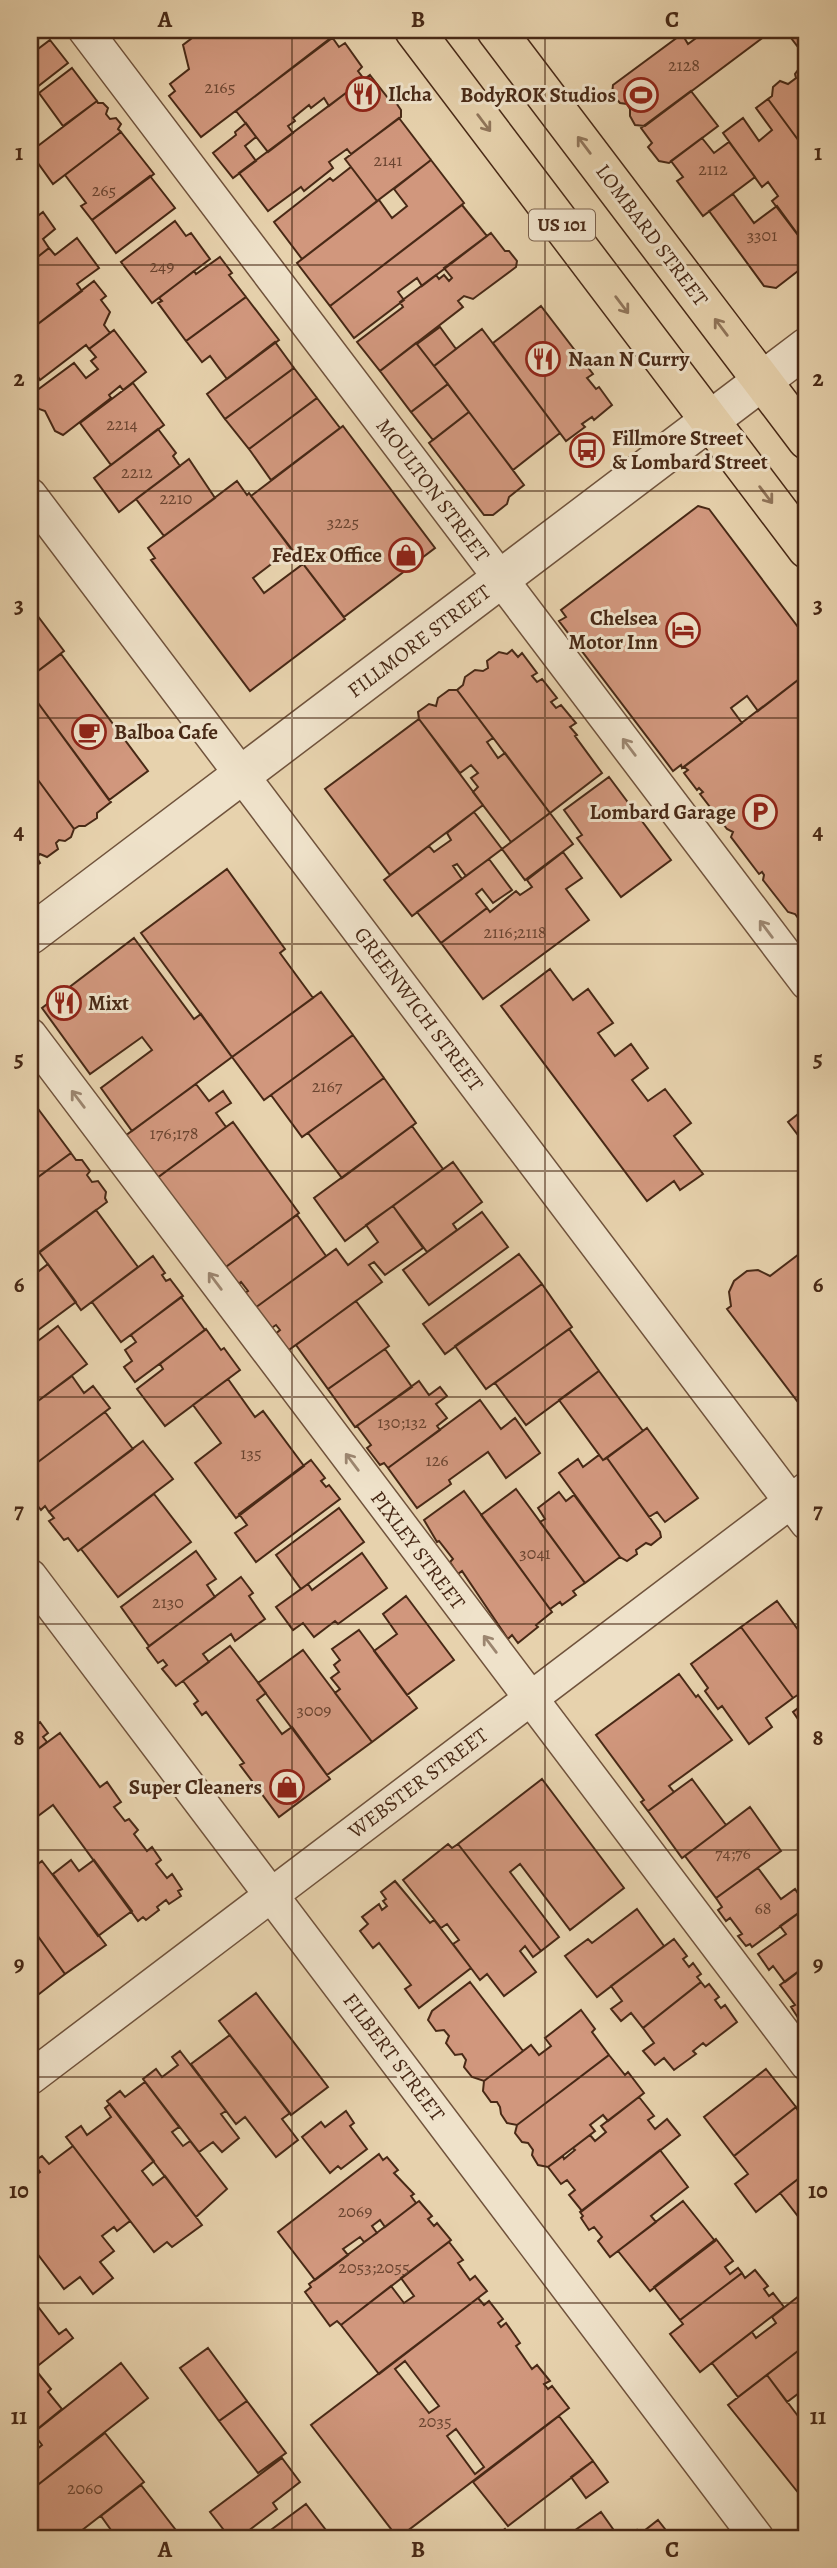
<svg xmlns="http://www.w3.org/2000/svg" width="837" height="2568" font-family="Alegreya,serif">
	<rect width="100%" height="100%" fill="#e7d2ad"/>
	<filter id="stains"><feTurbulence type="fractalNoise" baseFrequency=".00286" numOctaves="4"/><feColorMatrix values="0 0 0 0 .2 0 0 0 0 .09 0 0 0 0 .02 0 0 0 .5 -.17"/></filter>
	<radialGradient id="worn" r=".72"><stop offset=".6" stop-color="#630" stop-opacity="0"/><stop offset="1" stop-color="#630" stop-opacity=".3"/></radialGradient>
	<path fill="#d1977d" stroke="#482916" stroke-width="2" fill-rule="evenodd" d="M238 30H332L336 35 201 137 169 96 175 91 170 84 189 69 183 45 200 32Z
		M707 30H773L645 126 635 125 630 116V109L627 104 620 103 612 94 613 85 682 34 688 44Z
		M785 30H807V59Z
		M332 37 339 47 345 43 362 67 358 71 364 79 329 106 324 98 311 108 309 105 293 118 295 121 288 126 293 133 268 152 236 111Z
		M50 40 68 63 32 91 30 88V55Z
		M803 67 807 68V152L768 99 772 96 773 87 780 81 788 84 796 78 795 74 798 70Z
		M72 68 97 101 63 126 39 93Z
		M370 75 388 98 392 97 401 110V117L351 154 347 149 329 162 333 168 304 191 301 187 268 211 239 173Z
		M691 91 718 126 669 163 659 161 648 147 652 143 641 128Z
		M768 99 807 152V247L772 201 778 196 768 182 762 187 723 133 743 118 759 141 772 130 756 108Z
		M97 101 98 103H103L108 108 106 114 110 119 116 118 121 124 118 129 121 132 53 184 30 152Z
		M399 118 431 160 377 201 345 159Z
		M246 123 256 137 245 146 256 161 233 178 213 153 236 135 235 132Z
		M121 132 154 174 92 220 81 206 86 203 65 175Z
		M702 138 714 153 729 142 755 177 703 216 677 181 683 177 671 161Z
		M431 160 464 203 330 306 297 263 379 200 392 218 407 206 394 189Z
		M351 167 377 201 302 259 274 222 330 178 333 181Z
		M150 176 175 208 116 253 92 220Z
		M733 194 754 223 777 206 807 247V264L776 288 764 286 709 211Z
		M462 205 487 236 422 286 417 278 398 292 404 300 354 338 330 306Z
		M43 212 55 229 43 239 49 248 30 263V222Z
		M175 221 186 236 191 233 210 259 152 303 121 262Z
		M491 233 505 251H509L517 261 516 267 473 299 464 296 458 301 463 307 380 371 357 342 403 307 400 302 436 275 439 279 444 275 449 281 452 278 444 268Z
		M77 238 99 268 77 284 82 291 30 330V263L49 248 55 255Z
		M220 257 232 273 229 275 246 297 186 341 158 303 162 301 159 298 194 271 196 274Z
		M94 281 106 296 101 300 110 312 104 325 110 333 89 349 86 345 40 380 37 375 32 379 30 375V330Z
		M246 297 279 340 227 379 210 356 202 362 186 341Z
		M541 306 593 374 587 378 596 389 599 387 612 405 594 420 592 417 582 424 585 427 566 441 493 343Z
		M440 327 456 349 434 366 417 344Z
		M482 329 560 433 513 470 434 366Z
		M114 330 146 372 123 390 120 386 109 395 111 398 63 435 55 431 45 411 39 409 33 402 34 397 32 394 74 363 86 378 98 369 91 361 96 357 89 349Z
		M275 342 294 368 225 419 207 394Z
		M416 343 448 384 411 412 380 371Z
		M294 368 317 398 249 449 225 419Z
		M133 383 164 425 111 465 80 423Z
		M448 384 469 412 433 440 411 412Z
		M317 398 340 428 271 480 249 449Z
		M469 412 524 485 509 497 507 504 493 515H484L429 443Z
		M343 426 435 548 344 617 251 496Z
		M158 429 176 453 173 456 180 466 119 512 94 478Z
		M189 459 215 498 164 536 136 499Z
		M237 481 247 495 249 493 291 549 253 578 264 593 303 564 345 619 250 691 151 560 155 558 148 548Z
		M698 506 709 509 807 639V673L758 711 747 696 731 708 742 723 682 768 681 765 673 771 559 621 566 617 561 610Z
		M37 615 64 651 30 677V620Z
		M512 650 518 657 522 653 537 673 532 676 537 682 542 679 557 698 551 702 556 708 561 705 576 723 570 727 577 735 575 736 602 773 550 813 457 690 463 685 465 677 475 670 483 671 488 668 487 661 499 652 507 654Z
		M61 654 148 771 109 800 30 692V677Z
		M807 673V930L795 914 788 912 763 880 764 875 762 872 759 874 731 837 733 832 727 829 700 794 703 792 699 788 697 790 684 773 688 770 684 767Z
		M449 690H457L493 738 487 742 498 758 505 753 550 813 511 842 473 792 478 787 471 778 478 773 471 765 460 773 419 719 418 712 429 704 436 706 438 698Z
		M30 692 111 802 97 813V818L85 826H79L74 829 30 769Z
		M419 719 483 805 390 875 325 789Z
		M30 769 74 829 71 837 65 841 59 840 56 843 58 849 47 857 40 854 37 857 30 846Z
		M609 777 671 860 621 897 577 838 582 835 564 810Z
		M474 812 502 849 466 876 457 864 453 866 462 879 412 916 384 880 429 846 434 852 451 840 447 833Z
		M550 813 573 844 525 880 502 849Z
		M30 846 40 863 30 870Z
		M563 852 582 878 566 889 589 920 483 999 441 943 487 908 490 912 516 891 520 895 532 887 527 880Z
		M489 859 512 890 493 903 482 889 476 894 487 908 441 943 417 912Z
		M227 869 285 949 280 953 313 998 232 1057 141 933Z
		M134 938 194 1019 201 1014 232 1057 132 1131 101 1088 152 1050 142 1037 90 1074 42 1008Z
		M550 969 573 1000 588 989 613 1023 598 1033 615 1056 631 1044 648 1068 632 1080 648 1101 665 1089 691 1123 674 1136 703 1174 680 1190 674 1181 647 1201 501 1006Z
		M321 992 353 1035 264 1100 232 1057Z
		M353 1035 384 1078 302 1137 271 1095Z
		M384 1078 416 1123 342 1178 308 1133Z
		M196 1084 209 1101 223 1091 231 1103 216 1113 226 1127 157 1178 125 1136Z
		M30 1098 71 1153 30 1183Z
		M807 1107V1147L788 1122Z
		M233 1122 299 1213 223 1269 157 1178Z
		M412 1126 443 1169 345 1241 314 1198Z
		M71 1153 76 1160H82L90 1171 87 1175 92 1182 98 1181 106 1192 105 1198 107 1202 36 1255 30 1247V1183Z
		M453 1162 482 1202 453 1224 457 1230 427 1252 393 1206Z
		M393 1206 423 1248 385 1275 374 1262 369 1265 382 1282 286 1352 274 1335 280 1330 276 1325 270 1329 255 1308 336 1249 348 1265 378 1242 366 1225Z
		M96 1210 138 1267 81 1310 39 1252Z
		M482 1212 508 1247 429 1305 403 1270Z
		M297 1215 326 1256 255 1308 242 1295 248 1291 241 1282 235 1287 223 1269Z
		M807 1248V1414L727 1309 731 1306 729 1292 734 1281 747 1271 758 1270 770 1276Z
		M519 1254 542 1284 445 1354 423 1324Z
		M153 1256 165 1273 162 1275 166 1281 170 1279 183 1296 121 1342 92 1302Z
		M48 1264 76 1302 30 1336V1278Z
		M542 1284 572 1327 486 1389 455 1346Z
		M181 1297 205 1330 135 1382 124 1367 132 1361 125 1350 136 1342 131 1335Z
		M356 1301 389 1346 328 1389 296 1345Z
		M58 1326 87 1364 30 1407V1347Z
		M206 1329 221 1350 224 1348 240 1370 165 1426 137 1389 163 1369 160 1364Z
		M569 1329 599 1371 526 1425 495 1383Z
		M385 1349 412 1387 355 1427 328 1389Z
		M599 1371 643 1431 603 1460 559 1400Z
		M72 1376 84 1393 93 1386 110 1408 30 1468V1407Z
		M228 1379 255 1417 263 1411 304 1466 236 1518 195 1463 221 1443 193 1405Z
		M419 1381 429 1395 440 1387 447 1396 436 1404 447 1418 437 1426 440 1430 388 1468 384 1463 380 1465 367 1448 371 1445 357 1426Z
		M480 1400 501 1429 515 1418 540 1453 506 1478 488 1452 449 1480 451 1484 417 1508 388 1468Z
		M105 1412 133 1449 49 1512 45 1506 41 1510 30 1496 35 1492 30 1486V1468Z
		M647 1428 698 1498 665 1522 657 1512 649 1517 607 1458Z
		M143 1441 173 1479 78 1551 68 1538 64 1540 49 1521 54 1518 49 1512Z
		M599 1455 603 1460 607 1458 660 1532 661 1537 651 1545 646 1543 636 1550 637 1554 627 1561 620 1557 559 1473 578 1459 583 1467Z
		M311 1460 325 1478 321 1481 326 1487 329 1485 340 1499 256 1562 235 1533 247 1525 239 1514Z
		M516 1489 585 1583 573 1591 576 1595 562 1605 560 1602 550 1609 481 1515Z
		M464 1491 552 1612 536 1625 538 1627 518 1643 512 1635 508 1639 462 1571 458 1574 450 1562 453 1559 439 1541 437 1542 424 1520Z
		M559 1492 566 1501 574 1495 620 1557 585 1583 540 1522 545 1519 538 1508Z
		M154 1494 191 1542 118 1597 81 1549Z
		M339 1508 364 1542 301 1589 276 1555Z
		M196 1551 216 1579 207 1585 215 1597 149 1646 121 1607Z
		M362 1553 387 1588 338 1624 335 1621 314 1637 303 1623 293 1630 276 1607 308 1584 312 1590Z
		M241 1577 253 1593 249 1596 265 1619 235 1641 231 1634 203 1654 209 1662 176 1686 162 1669 167 1665 163 1660 158 1663 147 1648Z
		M406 1596 454 1660 407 1695 374 1651 397 1634 383 1614Z
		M777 1601 807 1642V1689L793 1698 741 1627Z
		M741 1627 793 1698 766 1718 772 1727 749 1744 722 1706 718 1709 705 1691 708 1688 691 1664Z
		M359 1630 417 1708 372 1742 335 1693 340 1689 331 1678 339 1672 334 1665 340 1660 332 1649Z
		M230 1646 266 1693 257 1700 282 1734 292 1727 330 1779 279 1817 240 1765 244 1763 206 1712 202 1715 194 1704 198 1701 183 1681Z
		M303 1650 372 1742 327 1775 258 1683Z
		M679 1674 696 1697 698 1695 732 1740 669 1786 674 1792 648 1811 641 1802 644 1800 596 1735Z
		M807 1701V1732L793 1712Z
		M30 1718 35 1725 40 1722 48 1733 43 1737 47 1742 30 1755Z
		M60 1733 100 1787 107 1782 121 1802 114 1807 125 1821 129 1819 138 1830 134 1834 147 1851 152 1847 161 1860 156 1864 167 1878 172 1874 182 1889 178 1891 181 1896 169 1904 166 1900 157 1907 159 1910 146 1920 143 1917 138 1921 53 1805 30 1822V1755Z
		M807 1764V1780L800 1770Z
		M542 1779 624 1888 570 1930 520 1864 510 1872 559 1937 541 1951 458 1844Z
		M692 1779 726 1825 682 1858 648 1811Z
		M750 1807 781 1851 716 1898 685 1856Z
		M448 1844 452 1848 458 1844 541 1951 533 1957 525 1946 520 1951 536 1972 504 1996 487 1974 480 1980 453 1944 459 1940 447 1924 441 1928 403 1880Z
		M71 1860 79 1871 94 1860 132 1911 98 1936 53 1874Z
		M42 1861 106 1945 65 1974 30 1925V1870Z
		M758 1868 781 1899 795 1889 807 1907 752 1947 750 1944 746 1946 738 1936 742 1934 730 1918 726 1921 718 1910 722 1907 716 1898Z
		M395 1881 430 1923 434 1920 471 1968 419 2008 405 1989 411 1985 379 1943 373 1948 360 1931 368 1924 362 1917 379 1904 382 1910 387 1906 383 1901 386 1899 381 1892Z
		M807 1907V1965L785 1982 773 1966 769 1970 758 1954 786 1934 780 1926Z
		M637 1909 664 1946 597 1997 565 1956 588 1939 592 1943Z
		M30 1925 65 1974 30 2001Z
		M674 1939 687 1956 683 1959 689 1967 693 1963 701 1974 697 1977 701 1982 643 2028 631 2013 621 2021 611 2009 622 2001 611 1986Z
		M807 1965V2022L806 2020 802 2024 791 2007 795 2005 780 1985Z
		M470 1982 523 2051 484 2081 472 2077 464 2067 466 2060 462 2054 455 2055 446 2043 449 2036 444 2030 436 2031 428 2020 432 2011Z
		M701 1982 705 1987 709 1984 719 1997 715 2000 721 2008 725 2005 737 2022 706 2046 703 2043 693 2051 696 2054 674 2070 664 2058 655 2065 643 2051 654 2043 643 2028Z
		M256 1993 328 2087 291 2115 219 2021Z
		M581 2010 595 2029 592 2032 609 2055 517 2125 507 2123 501 2114 500 2107 497 2102H491L483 2091 484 2081 531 2045 539 2055 551 2046 545 2038Z
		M230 2035 290 2113 282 2119 298 2140 276 2157 245 2117 236 2124 191 2064Z
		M180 2051 226 2111 221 2114 239 2138 222 2152 213 2142 199 2152 143 2079 156 2069 162 2077 178 2065 172 2057Z
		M609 2055 625 2075 628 2072 644 2093 608 2121 603 2115 590 2125 595 2131 548 2167 538 2165 532 2155 533 2150 528 2143 522 2142 515 2133 517 2125Z
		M766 2069 796 2107 734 2156 704 2117Z
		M145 2082 179 2127 172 2132 183 2146 190 2141 227 2189 196 2217 107 2101 120 2091 125 2097Z
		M639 2097 654 2116 648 2120 655 2129 667 2119 680 2135 582 2211 569 2195 575 2190 567 2180 561 2184 548 2167 563 2156 564 2159 575 2150 573 2148 590 2135 595 2141 606 2132 601 2126Z
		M110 2104 154 2161 142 2171 153 2185 165 2176 202 2225 172 2247 167 2242 154 2252 66 2137 81 2126 87 2135 111 2117 105 2108Z
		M796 2107 807 2127V2133L805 2135 807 2139V2172L756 2212 735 2184 748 2174 734 2156Z
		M346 2111 354 2123 350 2126 367 2149 341 2169 338 2166 330 2173 302 2137 321 2122 325 2127Z
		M73 2146 130 2221 117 2231 114 2227 102 2236 114 2251 100 2262 113 2278 93 2294 80 2277 64 2289 30 2244V2172L33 2177 40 2172 33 2162 42 2156 49 2164Z
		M660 2150 688 2187 651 2216 656 2222 610 2257 598 2241 602 2237 594 2227 589 2230 581 2218 583 2216 580 2212Z
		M379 2154 383 2160 387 2157 398 2170 394 2173 414 2194 411 2196 416 2203 385 2227 380 2220 372 2226 377 2233 364 2242 360 2237 343 2249 348 2255 315 2280 278 2232Z
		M807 2172V2228L780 2193Z
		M419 2201 432 2216 428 2219 434 2226 437 2223 451 2240 341 2325 337 2321 330 2326 305 2292 311 2287 309 2284Z
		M683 2201 715 2241 650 2291 618 2251Z
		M716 2239 733 2261 725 2267 730 2274 738 2268 742 2273 680 2320 654 2287Z
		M449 2242 463 2260 458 2263 470 2280 475 2276 487 2291 379 2374 341 2325 391 2286 404 2303 414 2296 401 2278Z
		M755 2270 768 2286 764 2289 769 2296 773 2293 784 2307 700 2372 670 2334 683 2324 680 2320 742 2273 745 2278Z
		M804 2292 807 2297V2344L738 2397 712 2363 752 2332 756 2338 776 2323 772 2317Z
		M478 2298 484 2305 489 2301 503 2319 498 2323 501 2327 506 2323 520 2343 516 2346 532 2369 537 2365 550 2381 544 2384 548 2389 552 2386 569 2408 398 2538 311 2425ZM405 2361 439 2406 429 2413 395 2369ZM456 2429 484 2467 475 2474 447 2436Z
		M36 2304 59 2334 66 2329 73 2338 30 2372V2309Z
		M807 2344V2387L787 2402 767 2375Z
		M208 2348 247 2401 219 2421 180 2368Z
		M121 2363 148 2398 30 2491V2455L42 2445 33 2433Z
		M34 2368 51 2389 48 2392 62 2409 30 2435V2372Z
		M767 2375 807 2428V2514L799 2504 804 2500 728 2405Z
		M247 2401 286 2453 258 2473 219 2421Z
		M559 2416 593 2461 508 2526 473 2482Z
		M105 2433 144 2482 72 2538 63 2536 60 2538H30V2491Z
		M282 2458 300 2482 273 2503 277 2509 239 2538H230L210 2512Z
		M593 2461 608 2482 586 2498 571 2477Z
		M141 2485 182 2538H101L111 2530 101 2516Z
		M306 2504 332 2538H260Z
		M601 2512 613 2529 601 2538H580L574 2531Z
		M658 2520 672 2538H626L637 2530 640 2534Z
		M505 2529 512 2538H493Z"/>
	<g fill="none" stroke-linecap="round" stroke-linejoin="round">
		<g stroke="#70533c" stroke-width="36">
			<path id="minor" d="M85 30 807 983
				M30 495 807 1523
				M30 1035 807 2064
				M30 1576 757 2538
				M30 2078 807 1489"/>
		</g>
		<g stroke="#70533c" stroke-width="41">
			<path id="tertiary" d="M30 935 807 347"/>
		</g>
		<g stroke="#482916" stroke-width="41">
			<path id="trunk" d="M414 30 807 549
				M496 30 807 440"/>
		</g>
		<use href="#minor" stroke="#efe2ca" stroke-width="33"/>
		<use href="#tertiary" stroke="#efe2ca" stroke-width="38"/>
		<use href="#trunk" stroke="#e7d2ad" stroke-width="38"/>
	</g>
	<defs><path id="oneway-shaft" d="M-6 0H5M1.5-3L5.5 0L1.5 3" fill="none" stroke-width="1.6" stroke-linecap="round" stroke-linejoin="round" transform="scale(1.75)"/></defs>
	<g stroke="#90755a">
		<use href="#oneway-shaft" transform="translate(484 123) rotate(53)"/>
		<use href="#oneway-shaft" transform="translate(584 145) rotate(-127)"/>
		<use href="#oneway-shaft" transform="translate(622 305) rotate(53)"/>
		<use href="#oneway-shaft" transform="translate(721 327) rotate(-127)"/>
		<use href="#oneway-shaft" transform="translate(766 495) rotate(53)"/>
	</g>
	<g stroke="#9c8670">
		<use href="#oneway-shaft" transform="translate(629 747) rotate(-127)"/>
		<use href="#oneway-shaft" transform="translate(766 929) rotate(-127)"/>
		<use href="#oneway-shaft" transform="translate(78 1099) rotate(-127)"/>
		<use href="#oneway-shaft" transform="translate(215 1281) rotate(-127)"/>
		<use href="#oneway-shaft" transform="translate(352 1462) rotate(-127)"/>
		<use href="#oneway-shaft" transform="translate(490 1644) rotate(-127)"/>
	</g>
	<path fill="none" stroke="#482916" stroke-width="2" stroke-opacity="0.55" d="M292 30V2538M545 30V2538M30 265H807M30 491H807M30 718H807M30 944H807M30 1171H807M30 1397H807M30 1624H807M30 1850H807M30 2077H807M30 2303H807"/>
	<defs>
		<g id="restaurant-ring" transform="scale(1.75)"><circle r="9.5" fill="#efe2ca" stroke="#8f2418" stroke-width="1.5"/><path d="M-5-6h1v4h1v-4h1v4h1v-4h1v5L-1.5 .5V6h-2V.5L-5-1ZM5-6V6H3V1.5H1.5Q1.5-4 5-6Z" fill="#8f2418"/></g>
		<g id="stadium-ring" transform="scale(1.75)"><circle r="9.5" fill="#efe2ca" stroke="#8f2418" stroke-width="1.5"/><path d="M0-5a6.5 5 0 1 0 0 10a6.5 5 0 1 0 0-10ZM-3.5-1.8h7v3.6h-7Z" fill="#8f2418"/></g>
		<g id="bus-ring" transform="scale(1.75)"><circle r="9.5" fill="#efe2ca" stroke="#8f2418" stroke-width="1.5"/><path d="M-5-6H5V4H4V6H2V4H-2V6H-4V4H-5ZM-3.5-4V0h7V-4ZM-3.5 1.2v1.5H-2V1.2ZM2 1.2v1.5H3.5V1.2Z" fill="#8f2418"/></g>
		<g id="shop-ring" transform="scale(1.75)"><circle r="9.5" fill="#efe2ca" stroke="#8f2418" stroke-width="1.5"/><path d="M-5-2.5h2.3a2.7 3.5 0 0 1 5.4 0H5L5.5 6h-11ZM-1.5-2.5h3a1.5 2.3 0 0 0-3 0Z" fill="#8f2418"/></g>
		<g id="hotel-ring" transform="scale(1.75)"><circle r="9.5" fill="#efe2ca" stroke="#8f2418" stroke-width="1.5"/><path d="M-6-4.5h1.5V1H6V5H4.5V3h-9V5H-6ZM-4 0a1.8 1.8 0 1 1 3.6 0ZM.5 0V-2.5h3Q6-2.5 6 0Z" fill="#8f2418"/></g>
		<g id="cafe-ring" transform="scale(1.75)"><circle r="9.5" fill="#efe2ca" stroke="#8f2418" stroke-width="1.5"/><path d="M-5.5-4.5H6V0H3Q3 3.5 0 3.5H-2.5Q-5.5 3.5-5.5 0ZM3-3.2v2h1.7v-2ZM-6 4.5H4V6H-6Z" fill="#8f2418"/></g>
		<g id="parking-ring" transform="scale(1.75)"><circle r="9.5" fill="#efe2ca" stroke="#8f2418" stroke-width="1.5"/><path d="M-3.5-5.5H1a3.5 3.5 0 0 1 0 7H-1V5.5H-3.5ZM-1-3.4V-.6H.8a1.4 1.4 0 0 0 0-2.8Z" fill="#8f2418"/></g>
	</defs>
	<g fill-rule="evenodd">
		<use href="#restaurant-ring" x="363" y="94"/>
		<use href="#stadium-ring" x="641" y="95"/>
		<use href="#restaurant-ring" x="543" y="359"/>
		<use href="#bus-ring" x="587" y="450"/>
		<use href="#shop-ring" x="406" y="555"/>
		<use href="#hotel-ring" x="683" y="630"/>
		<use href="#cafe-ring" x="89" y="732"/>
		<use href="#parking-ring" x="760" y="812"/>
		<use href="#restaurant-ring" x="64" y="1003"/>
		<use href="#shop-ring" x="287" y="1787"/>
	</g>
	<g text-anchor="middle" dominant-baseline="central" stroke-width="6" stroke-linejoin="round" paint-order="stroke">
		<g font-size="18" fill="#6a4430">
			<text x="684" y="65">2128</text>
			<text x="220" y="87">2165</text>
			<text x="388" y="160">2141</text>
			<text x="713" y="169">2112</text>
			<text x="104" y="190">265</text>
			<text x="762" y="235">3301</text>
			<text x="162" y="266">249</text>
			<text x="122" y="424">2214</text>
			<text x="137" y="472">2212</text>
			<text x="176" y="498">2210</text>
			<text x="343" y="522">3225</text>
			<text x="515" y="932">2116;2118</text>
			<text x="327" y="1086">2167</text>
			<text x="174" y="1133">176;178</text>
			<text x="402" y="1422">130;132</text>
			<text x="251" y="1453">135</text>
			<text x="437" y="1460">126</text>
			<text x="535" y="1553">3041</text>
			<text x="168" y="1602">2130</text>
			<text x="314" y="1710">3009</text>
			<text x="733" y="1853">74;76</text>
			<text x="763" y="1908">68</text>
			<text x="355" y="2211">2069</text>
			<text x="374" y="2267">2053;2055</text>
			<text x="435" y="2421">2035</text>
			<text x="85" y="2488">2060</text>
		</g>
		<rect fill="#efe2ca" stroke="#7a604c" stroke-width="2" x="529" y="209.5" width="66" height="31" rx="5"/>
		<g font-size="19" font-weight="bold" fill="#482916">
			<text x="562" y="225">US 101</text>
		</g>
		<g font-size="21" font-weight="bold" fill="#482916" stroke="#efe2ca" text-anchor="start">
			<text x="388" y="94">Ilcha</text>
			<text x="616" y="95" text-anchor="end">BodyROK Studios</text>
			<text x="568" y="359">Naan N Curry</text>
			<text x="612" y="438">Fillmore Street<tspan x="612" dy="24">&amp; Lombard Street</tspan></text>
			<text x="382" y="555" text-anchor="end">FedEx Office</text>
			<text x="658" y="618" text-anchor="end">Chelsea<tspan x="658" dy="24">Motor Inn</tspan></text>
			<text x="114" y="732">Balboa Cafe</text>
			<text x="736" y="812" text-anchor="end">Lombard Garage</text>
			<text x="88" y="1003">Mixt</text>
			<text x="262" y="1787" text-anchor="end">Super Cleaners</text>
		</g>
		<g font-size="21" fill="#482916" stroke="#efe2ca">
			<text transform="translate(652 235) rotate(53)">LOMBARD STREET</text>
			<text transform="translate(433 490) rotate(53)">MOULTON STREET</text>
			<text transform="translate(419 641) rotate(-37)">FILLMORE STREET</text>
			<text transform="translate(419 1009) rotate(53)">GREENWICH STREET</text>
			<text transform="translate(418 1550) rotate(53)">PIXLEY STREET</text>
			<text transform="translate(418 1783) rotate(-37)">WEBSTER STREET</text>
			<text transform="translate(394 2057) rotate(53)">FILBERT STREET</text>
		</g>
	</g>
	<rect width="837" height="2568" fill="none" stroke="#e7d2ad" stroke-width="77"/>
	<rect x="38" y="38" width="760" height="2492" fill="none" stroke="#482916" stroke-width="2.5"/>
	<g font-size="23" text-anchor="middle" font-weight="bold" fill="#482916">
		<text x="165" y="27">A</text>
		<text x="418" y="27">B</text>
		<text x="672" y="27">C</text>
		<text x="19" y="160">1</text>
		<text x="818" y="160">1</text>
		<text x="19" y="386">2</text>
		<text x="818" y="386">2</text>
		<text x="19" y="613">3</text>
		<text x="818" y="613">3</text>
		<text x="19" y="839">4</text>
		<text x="818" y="839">4</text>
		<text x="19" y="1066">5</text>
		<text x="818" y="1066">5</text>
		<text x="19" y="1292">6</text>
		<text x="818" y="1292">6</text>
		<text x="19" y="1518">7</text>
		<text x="818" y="1518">7</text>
		<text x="19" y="1745">8</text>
		<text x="818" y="1745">8</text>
		<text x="19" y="1971">9</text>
		<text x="818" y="1971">9</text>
		<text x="19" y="2198">10</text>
		<text x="818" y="2198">10</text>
		<text x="19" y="2424">11</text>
		<text x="818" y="2424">11</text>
		<text x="165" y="2557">A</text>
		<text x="418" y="2557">B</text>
		<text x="672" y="2557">C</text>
	</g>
	<rect width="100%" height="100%" filter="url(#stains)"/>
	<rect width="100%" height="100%" fill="url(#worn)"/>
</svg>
